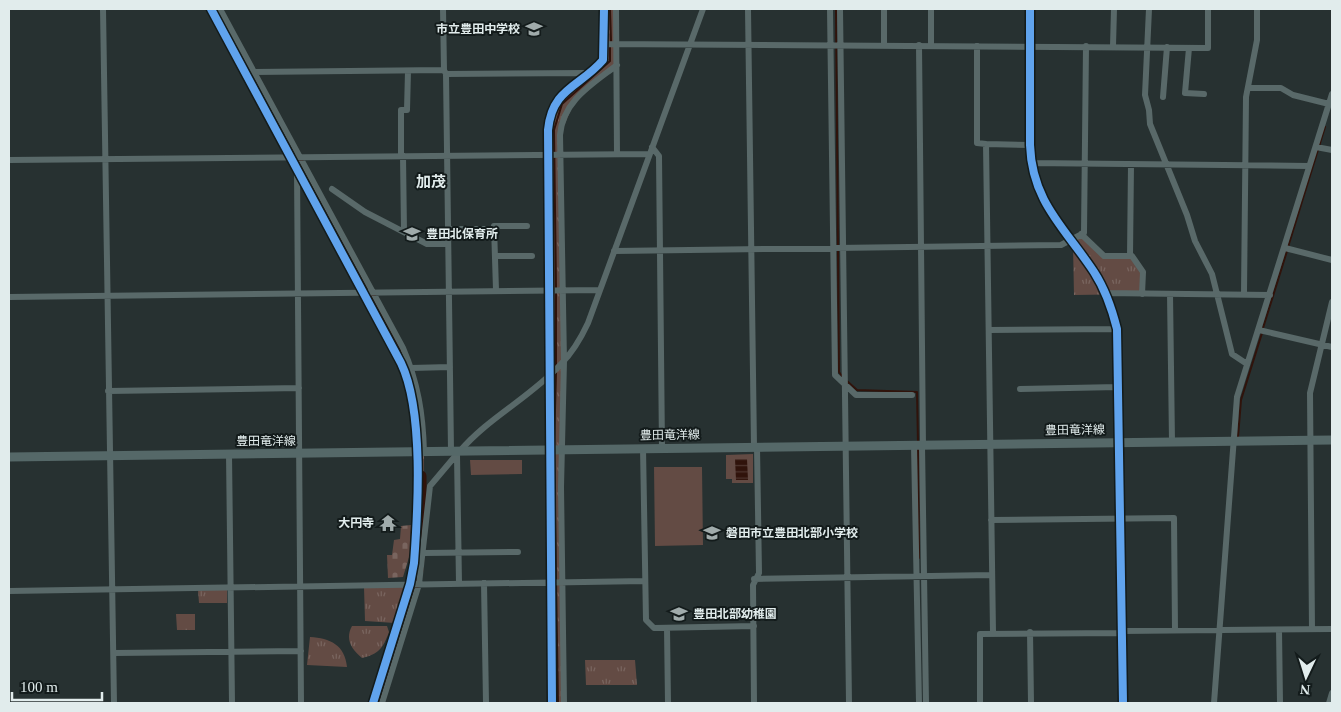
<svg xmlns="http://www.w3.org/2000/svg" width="1341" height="712" font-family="'Times New Roman','Noto Sans JP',serif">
	<defs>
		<pattern id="grass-tufts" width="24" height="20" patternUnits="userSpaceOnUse" patternTransform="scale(1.25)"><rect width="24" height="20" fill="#634b44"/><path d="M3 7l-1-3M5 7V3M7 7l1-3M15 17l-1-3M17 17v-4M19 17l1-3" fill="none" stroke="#79655f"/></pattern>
		<pattern id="cemetery-stones" width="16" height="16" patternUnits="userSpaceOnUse" patternTransform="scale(1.25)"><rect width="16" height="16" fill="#634b44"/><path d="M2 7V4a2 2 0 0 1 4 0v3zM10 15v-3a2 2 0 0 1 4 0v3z" fill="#79655f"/></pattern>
		<pattern id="water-rules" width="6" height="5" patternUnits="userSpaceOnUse" patternTransform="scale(1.25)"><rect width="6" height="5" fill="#30130b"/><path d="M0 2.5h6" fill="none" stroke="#4e362f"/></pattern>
	</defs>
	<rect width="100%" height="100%" fill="#273131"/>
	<path fill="url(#grass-tufts)" d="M211 9H220L408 360 419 396 424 452V516L419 575 382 703H373L415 559 416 452 411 393 399 358Z
		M604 9H616L617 65 576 98 560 135 564 703H552L548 136 553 107 603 60Z
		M1081 234 1106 259 1130 256 1143 272 1142 294 1074 295 1073 245 1070 239Z
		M407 586 395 623 365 621 364 587Z
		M198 590H227V603H199Z
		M176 614H195V630H177Z
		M352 626H387L389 632C383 648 379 654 362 658 351 649 345 639 352 626Z
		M310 637C330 638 345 645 347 667L307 665Z
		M585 660H635L637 685H586Z"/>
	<path fill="url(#cemetery-stones)" d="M411 525 410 554 403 577 388 578 387 555H392L394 540 400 539 401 526Z"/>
	<path fill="#634b44" d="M753 454V483H732V479H726V455Z
		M470 460H522V474L471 475Z
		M654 467H702L703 545 655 546Z"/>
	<path fill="url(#water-rules)" d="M735 459H747L748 480H736Z"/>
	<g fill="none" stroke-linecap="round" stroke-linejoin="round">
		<path stroke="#30130b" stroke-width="2" d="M610 9 611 41
			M836 9 839 372 842 376
			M1288 247 1325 127
			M556 288 554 130 562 104 610 61V46
			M556 293V366
			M1263 328 1287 251
			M847 381 857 390 917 392 918 443
			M1238 437 1241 400 1262 333
			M554 446 556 373
			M918 448 919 558
			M554 453 558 703"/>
		<path stroke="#30130b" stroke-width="11" d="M216 9 401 354 410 377
			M419 420 420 446
			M379 703 418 570 421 531V476"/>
		<path stroke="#596969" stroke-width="6" d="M103 9 114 703
			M211 9 401 363C424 411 418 509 414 563L410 584 373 703
			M220 9 403 348C418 383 423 414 424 452
			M443 9 444 70 446 74 451 451
			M616 9 617 154
			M748 9 754 447
			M830 9 835 375 856 395H912
			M840 9 849 703
			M931 9V46
			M1030 9V145C1032 202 1065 228 1094 272 1105 289 1112 309 1117 329L1123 703
			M1149 9 1145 95 1149 110 1150 124 1187 215 1195 241 1212 274 1232 354 1247 364
			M604 44 1208 48V9
			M884 45V9
			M919 45 923 446
			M977 46V143L986 144
			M1113 46 1114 9
			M1189 48 1185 93 1204 94
			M252 72 444 70
			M446 74 587 73
			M1248 88H1281L1293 95 1329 104
			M1163 97 1167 47
			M652 147 659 156 662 448
			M1316 147 1332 150
			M401 156V110H407L408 71
			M403 156 404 232
			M9 160 649 154
			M1030 163 1309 166
			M297 169 301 703
			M332 189 365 212 427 244H448
			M448 229H494
			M1081 234 1104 256H1132L1143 272 1142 294
			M1285 248 1332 260
			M614 251 1061 245 1084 233 1086 46
			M495 256H532
			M1130 256 1131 165
			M496 290 494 226H527
			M1104 293 1270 295
			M1170 294 1172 442
			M1244 294 1246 97 1257 40V9
			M9 297 600 290
			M989 330 1117 329
			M1259 330 1332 347
			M411 368 450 367
			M1020 389 1118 387
			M108 391 299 388
			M914 446 919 703
			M922 446 926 703
			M643 448 646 620 654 628 754 626
			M460 451C489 417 531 397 561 364 573 352 581 338 588 323L703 9
			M229 454 232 703
			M457 455 459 583
			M991 520 1174 518 1175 630
			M424 553 518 552
			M754 579 992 575
			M484 583 486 703
			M9 591 645 581
			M667 628 668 703
			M1312 629 1310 393 1332 302
			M1279 630 1280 703
			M1121 631 1332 629
			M993 632 986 144 1030 145
			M1030 632 1031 703
			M114 653 301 651
			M382 703 419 584 430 486 457 454
			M552 703 548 130C552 88 580 87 603 60L604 9
			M564 703 561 487 564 361 560 135C563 101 591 85 617 65
			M754 703 753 585 759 573 757 447
			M980 703V634L1121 633
			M1214 703 1237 397 1332 94
			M1329 703 1332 693"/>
		<path stroke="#556868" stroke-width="9" d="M9 457 1332 440"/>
		<g stroke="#131b1b" stroke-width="11">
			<path id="cycleway" d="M211 9 401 363C424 411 418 509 414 563L410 584 373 703
				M1030 9V145C1032 202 1065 228 1094 272 1105 289 1112 309 1117 329L1123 703
				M552 703 548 130C552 88 580 87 603 60L604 9"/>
		</g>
		<use href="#cycleway" stroke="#60a3ed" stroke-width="8"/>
	</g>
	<defs>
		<g id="school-bare" transform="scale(1.35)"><path d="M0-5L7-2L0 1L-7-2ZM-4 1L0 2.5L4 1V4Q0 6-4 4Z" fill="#a0abab" stroke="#131b1b" stroke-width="2.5" paint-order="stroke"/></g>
		<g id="temple-bare" transform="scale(1.35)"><path d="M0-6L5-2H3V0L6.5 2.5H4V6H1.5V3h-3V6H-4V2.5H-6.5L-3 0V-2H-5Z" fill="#a0abab" stroke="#131b1b" stroke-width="2.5" paint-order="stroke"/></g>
	</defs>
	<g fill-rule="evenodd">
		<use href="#school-bare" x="534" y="29"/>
		<use href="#school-bare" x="412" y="234"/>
		<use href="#temple-bare" x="388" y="523"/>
		<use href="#school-bare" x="712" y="533"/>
		<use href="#school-bare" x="679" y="614"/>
	</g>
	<g text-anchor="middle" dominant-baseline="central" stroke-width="4" stroke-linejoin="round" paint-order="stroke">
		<g font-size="12" font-weight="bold" fill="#e1ecec" stroke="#131b1b" text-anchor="start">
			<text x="520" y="29" text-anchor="end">市立豊田中学校</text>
			<text x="426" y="234">豊田北保育所</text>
			<text x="374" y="523" text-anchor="end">大円寺</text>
			<text x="726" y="533">磐田市立豊田北部小学校</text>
			<text x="693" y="614">豊田北部幼稚園</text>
		</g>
		<g font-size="12" fill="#e1ecec" stroke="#131b1b">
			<text transform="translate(1075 430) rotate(-1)">豊田竜洋線</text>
			<text transform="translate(670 435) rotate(-1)">豊田竜洋線</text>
			<text x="266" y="441">豊田竜洋線</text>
		</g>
		<g font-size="15" font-weight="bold" fill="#e1ecec" stroke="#131b1b">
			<text x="431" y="182">加茂</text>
		</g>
	</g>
	<rect width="1341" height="712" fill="none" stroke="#e1ecec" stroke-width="20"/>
	<g transform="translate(1306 677) rotate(184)" stroke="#131b1b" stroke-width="4" paint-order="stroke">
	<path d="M0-4L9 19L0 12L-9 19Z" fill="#e1ecec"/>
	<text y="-8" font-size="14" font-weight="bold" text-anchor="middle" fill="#e1ecec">N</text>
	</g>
	<path d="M12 692v8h90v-8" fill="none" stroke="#e1ecec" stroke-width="2.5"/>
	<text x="20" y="692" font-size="15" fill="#e1ecec" stroke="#131b1b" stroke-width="4" paint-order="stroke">100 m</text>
</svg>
